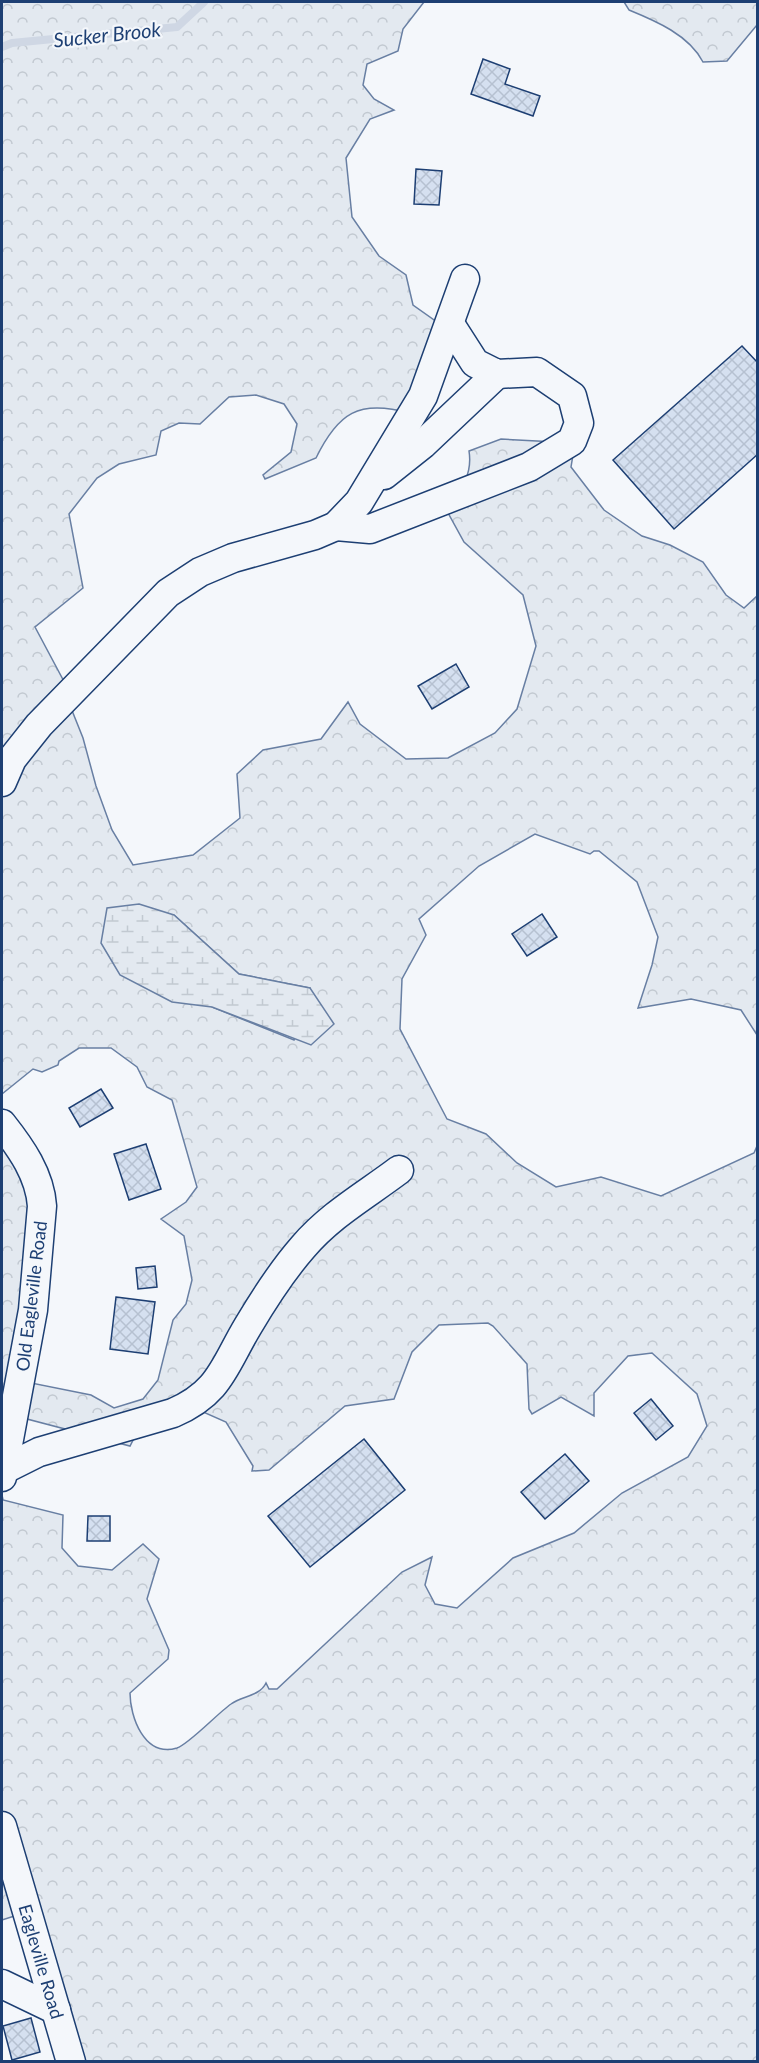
<svg xmlns="http://www.w3.org/2000/svg" width="759" height="2063" font-family="Lato,sans-serif">
	<defs>
		<pattern id="forest-crowns" width="20" height="18" patternUnits="userSpaceOnUse" patternTransform="scale(1.5)"><rect width="20" height="18" fill="#e3e9f0"/><path d="M2 6a3 3 0 1 1 6 0M12 15a3 3 0 1 1 6 0" fill="none" stroke="#c2c9d1"/></pattern>
		<pattern id="wetland-marsh" width="20" height="14" patternUnits="userSpaceOnUse" patternTransform="scale(1.5)"><rect width="20" height="14" fill="#e3e9f0"/><path d="M1 5h8M5 5V1M11 12h8M15 12V8" fill="none" stroke="#c2c9d1"/></pattern>
		<pattern id="building-cross-hatch" width="8" height="8" patternUnits="userSpaceOnUse" patternTransform="scale(1.5)"><rect width="8" height="8" fill="#d5e0f0"/><path d="M0 0l8 8M0 8l8-8" fill="none" stroke="#b6c1d1"/></pattern>
	</defs>
	<rect width="100%" height="100%" fill="#f4f7fb"/>
	<path fill="url(#forest-crowns)" stroke="#687fa3" stroke-width="1.5" fill-rule="evenodd" d="M2 2H424L403 29 398 51 367 64 363 85 374 99 394 110 370 119 346 158 352 217 379 256 406 275 413 305 444 327 409 413C359 399 338 413 316 458L265 479 263 475 291 452 297 424 284 404 256 395 229 397 200 424 179 423 161 431 156 455 119 464 97 478 69 514 83 588 35 627 68 689 71 708 83 738 96 786 112 830 133 865 193 855 240 818 237 774 263 750 321 739 348 702 360 724 406 759 448 758 495 733 517 709 536 646 523 595 464 542 447 511C460 492 473 475 469 451L501 439 575 443 571 467 604 510 642 536 670 545 703 562 726 595 744 608 757 596V1035L741 1010 691 999 638 1008 652 965 658 937 637 882 599 851H594L590 854 535 834 479 866 419 919 426 935 402 979 400 1029 447 1119 486 1134 517 1163 556 1187 601 1177 661 1196 754 1153 757 1146V2061H73L27 1912 2 1920V1495L3 1500 63 1515 62 1548 78 1566 112 1570 143 1544 159 1559 147 1599 169 1650 168 1659 130 1693C130 1716 144 1758 177 1748 189 1744 218 1713 231 1704 242 1696 260 1696 266 1683L269 1689H277L402 1572 432 1557 425 1585 435 1604 457 1608 513 1558 574 1533 622 1493 688 1457 707 1426 697 1394 652 1353 628 1356 594 1393V1416L561 1397 532 1414 529 1409 527 1364 493 1326 488 1323 439 1325 412 1352 394 1399 345 1406 269 1470 252 1471 253 1466 226 1422 183 1403 147 1413 130 1446 23 1418 2 1487V1118L45 1196 26 1382 91 1395 114 1408 143 1399 158 1380 173 1320 186 1304 192 1280 184 1236 161 1219 186 1202 197 1187 172 1100 147 1087 137 1067 111 1048H79L59 1061 58 1065 42 1072 33 1069 2 1094ZM174 915 239 974 310 988 294 1040 212 1007Z
		M624 2H757V25L727 61 703 62C689 35 656 21 629 10Z"/>
	<path fill="url(#wetland-marsh)" stroke="#687fa3" stroke-width="1.5" d="M139 904 174 915 239 974 310 988 334 1024 311 1045 212 1007 172 1002 120 975 101 943 107 908Z"/>
	<g fill="none" stroke-linecap="round" stroke-linejoin="round">
		<path stroke="#cfd7e4" stroke-width="8" d="M2 47 12 43 177 27 204 2"/>
	</g>
	<path fill="url(#building-cross-hatch)" stroke="#1d3f73" stroke-width="1.5" d="M483 59 510 69 505 84 540 96 533 116 471 94Z
		M416 169 442 171 439 205 414 204Z
		M742 346 758 363V454L674 529 613 460Z
		M456 664 469 687 432 709 418 686Z
		M542 914 557 937 527 956 512 934Z
		M101 1089 113 1108 80 1127 69 1108Z
		M146 1144 161 1189 129 1200 114 1154Z
		M155 1266 157 1287 138 1289 136 1268Z
		M116 1297 155 1302 148 1354 110 1349Z
		M651 1399 673 1426 656 1440 634 1413Z
		M364 1439 405 1490 310 1567 268 1516Z
		M565 1454 589 1481 545 1519 521 1492Z
		M88 1516H110V1541H87Z
		M31 2018 40 2052 12 2060 3 2026Z"/>
	<g fill="none" stroke-linecap="round" stroke-linejoin="round">
		<g stroke="#1d3f73" stroke-width="31">
			<g id="minor">
				<path d="M384 475 423 444 497 374"/>
				<path d="M336 526 370 529 529 467 572 441 579 423 572 396 537 372 497 374 475 363 450 324"/>
				<path d="M2 782 12 759 39 725 168 593 200 572 233 558 315 535 336 526 359 502 423 396 465 279"/>
				<path d="M2 1124C21 1148 40 1175 42 1206L33 1310 2 1477"/>
				<path d="M3 1470 39 1452 173 1413C220 1393 224 1366 248 1326 264 1299 282 1271 303 1247 330 1215 366 1195 399 1170"/>
				<path id="s1" d="M2 1826 71 2062"/>
				<path d="M2 1984 56 2010"/>
			</g>
		</g>
		<use href="#minor" stroke="#f4f7fb" stroke-width="28"/>
	</g>
	<g text-anchor="middle" dominant-baseline="central" stroke-width="4.5" stroke-linejoin="round" paint-order="stroke">
		<g font-size="18" fill="#1d3f73" stroke="#f4f7fb">
			<text transform="translate(31 1296) rotate(-83)">Old Eagleville Road</text>
			<text stroke="none"><textPath href="#s1" startOffset="141">Eagleville Road</textPath></text>
		</g>
		<g font-size="20" font-style="italic" fill="#1d3f73" stroke="#f4f7fb">
			<text transform="translate(107 34) rotate(-6)">Sucker Brook</text>
		</g>
	</g>
	<rect width="759" height="2063" fill="none" stroke="#1d3f73" stroke-width="6"/>
</svg>
